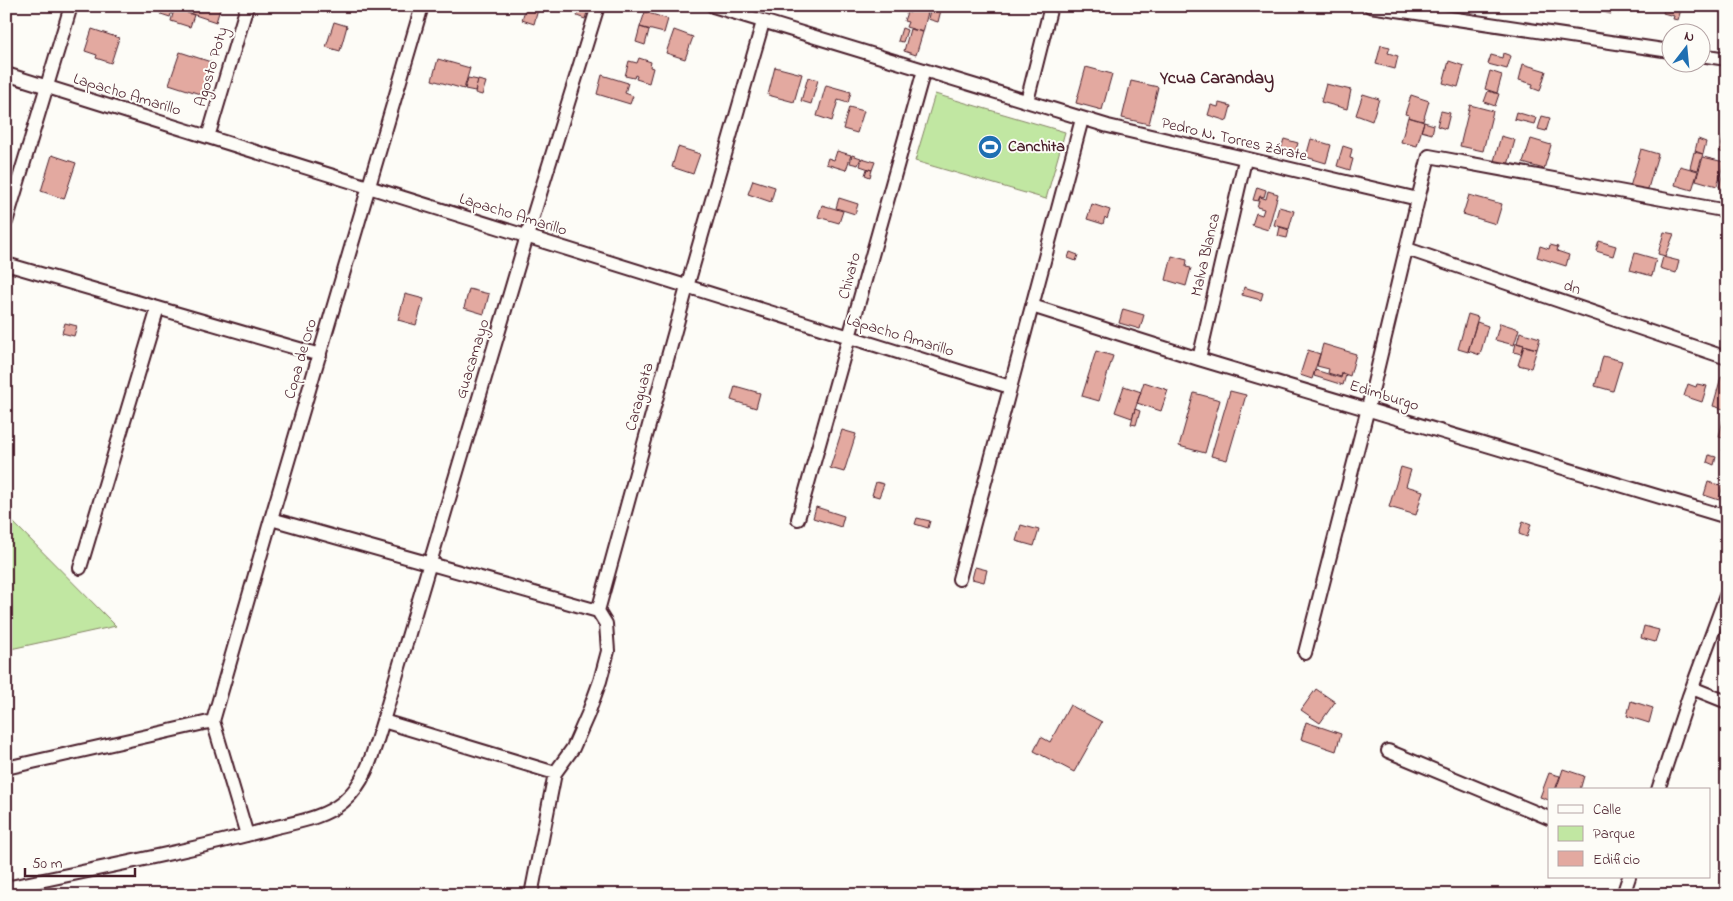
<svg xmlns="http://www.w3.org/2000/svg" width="1733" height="901" font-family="'Indie Flower',sans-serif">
	<rect width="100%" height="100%" fill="#fdfcf7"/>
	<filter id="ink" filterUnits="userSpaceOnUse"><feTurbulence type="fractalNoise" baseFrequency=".02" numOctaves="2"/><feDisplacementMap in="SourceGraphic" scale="10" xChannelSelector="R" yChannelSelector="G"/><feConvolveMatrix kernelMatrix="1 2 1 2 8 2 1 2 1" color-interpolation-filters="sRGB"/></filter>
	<g filter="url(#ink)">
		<path fill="#c1e7a2" stroke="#868366" d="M935 94 1065 132 1046 199 915 161Z
			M6 515 116 626 6 650Z"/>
		<path fill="#e3a9a0" stroke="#4a1f2b" d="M164 6 173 9 170 17 161 14Z
			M175 6H190L187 13 194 15 190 27 171 21Z
			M191 6H221L216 22 189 13Z
			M309 6H326L324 12 308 8Z
			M526 6H539L534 24 522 20Z
			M581 6H589L585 19 577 16Z
			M931 6H942L938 22 928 19Z
			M1596 6H1613L1611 14 1595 10Z
			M1614 6H1620L1619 13 1612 11Z
			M1665 6H1682L1678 20 1673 19 1674 16 1663 13Z
			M912 8 928 12 923 32 906 27 908 22 904 21 907 12 910 13Z
			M645 12 668 19 664 33 640 27Z
			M334 22 347 26 340 51 326 47Z
			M640 27 649 30 645 45 636 42Z
			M902 28 907 30 903 42 898 41Z
			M92 29 119 38 111 63 96 58 97 55 85 51Z
			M910 29 923 32 916 55 904 51Z
			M674 30 693 37 685 59 666 53Z
			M1381 45 1390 47 1388 53 1398 56 1395 69 1376 64Z
			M180 52 214 63 203 95 169 84Z
			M1503 53 1511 56 1507 69 1488 64 1491 55 1502 58Z
			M639 58 651 62 650 67 653 68 649 83 636 79 637 76 635 75 634 78 625 76 629 61 637 63Z
			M438 59 470 68 464 89 432 80Z
			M1449 61 1464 66 1458 87 1443 83Z
			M1523 64 1546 71 1540 91 1532 88 1533 84 1519 80Z
			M775 67 802 74 794 102 768 95Z
			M1086 67 1112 74 1102 110 1076 103Z
			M1490 71 1502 75 1497 93 1485 89Z
			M602 75 628 83 625 93 633 96 630 104 597 94Z
			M808 77 818 80 811 104 801 101Z
			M468 78 478 80 475 91 465 89Z
			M478 80 486 82 482 95 475 93Z
			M1131 81 1158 87 1149 124 1122 118Z
			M1326 84 1351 90 1347 109 1321 102Z
			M826 85 851 92 848 103 838 100 832 121 817 116Z
			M1488 91 1499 94 1495 106 1484 102Z
			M1363 94 1379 99 1372 121 1356 115Z
			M1411 95 1429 101 1423 121 1408 117 1409 115 1405 114Z
			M1219 103 1231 106 1227 121 1208 115 1211 105 1218 107Z
			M1470 105 1493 111 1483 151 1460 146Z
			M849 107 864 111 857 133 843 129Z
			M1441 111 1450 113 1446 129 1437 126Z
			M1516 112 1536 118 1534 124 1514 119Z
			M1542 116 1550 118 1546 131 1538 129Z
			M1408 117 1424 122 1417 146 1401 142Z
			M1424 122 1434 125 1432 134 1421 131Z
			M1725 127 1727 128V153L1720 152Z
			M1501 136 1515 140 1508 165 1494 161Z
			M1284 139 1298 143 1294 156 1280 152Z
			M1311 139 1331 145 1326 163 1306 157Z
			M1531 139 1551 145 1544 169 1523 163Z
			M1698 139 1706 142 1703 154 1695 151Z
			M1343 146 1352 149 1350 158 1353 159 1350 170 1337 166Z
			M678 147 700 154 693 174 672 167Z
			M1641 149 1658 154 1647 192 1630 187Z
			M837 151 851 155 846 170 826 164 828 158 834 160Z
			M1694 152 1703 154 1698 170 1690 168Z
			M52 155 76 163 64 199 41 191Z
			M852 155 861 158 858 165 850 163Z
			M1703 157 1724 162 1717 186 1696 180Z
			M862 158 875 162 872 170 860 166Z
			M1680 166 1698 171 1692 190 1675 185Z
			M1725 166 1727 167V196L1721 194 1723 188 1719 187Z
			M867 169 872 170 870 177 865 175Z
			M753 180 775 187 771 202 748 194Z
			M1257 187 1266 190 1264 197 1260 196 1258 201 1253 200Z
			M1268 191 1278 194 1268 230 1252 225 1256 213 1262 215 1264 209 1257 207 1260 197 1266 199Z
			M1469 195 1502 204 1496 224 1463 214Z
			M839 198 858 204 855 214 836 208Z
			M1092 204 1110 210 1107 219 1105 217 1103 224 1087 219Z
			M822 205 843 211 839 223 818 217Z
			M1279 207 1294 211 1289 229 1274 225Z
			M1280 227 1289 230 1287 238 1278 236Z
			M1664 232 1674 234 1665 256 1658 254Z
			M1599 241 1616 246 1613 256 1596 251Z
			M1550 245 1558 247 1557 251 1569 255 1566 266 1537 257 1540 246 1549 249Z
			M1070 252 1078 255 1076 261 1068 258Z
			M1635 253 1656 259 1652 276 1630 270Z
			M1172 256 1187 260 1186 267 1191 268 1186 286 1166 280Z
			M1663 257 1679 261 1676 273 1660 268Z
			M1244 287 1263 293 1261 300 1242 295Z
			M469 289 489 294 484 314 464 308Z
			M405 294 424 299 416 325 398 320Z
			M1123 309 1144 315 1140 329 1119 323Z
			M1468 314 1478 317 1468 352 1458 349Z
			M1477 322 1488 326 1480 355 1468 351Z
			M65 323 77 326 74 336 62 333Z
			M1500 323 1519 329 1514 345 1495 340Z
			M1520 332 1540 338 1537 349 1517 343Z
			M1516 343 1524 345 1521 354 1514 352Z
			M1323 344 1356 354 1350 376 1342 373 1341 377 1328 373 1329 369 1317 366Z
			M1524 346 1537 349 1531 368 1518 365Z
			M1308 350 1320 354 1312 379 1300 375Z
			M1096 351 1113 356 1099 401 1082 396Z
			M1603 356 1622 361 1613 391 1595 386Z
			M1315 370 1341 378 1342 374 1346 375 1343 385 1314 376Z
			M1721 377 1727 378V410L1713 406Z
			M1144 382 1168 390 1161 411 1137 403Z
			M1688 384 1696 387 1697 384 1707 386 1702 402 1684 396Z
			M735 386 760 393 756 408 731 400Z
			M1124 386 1141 392 1132 418 1115 412Z
			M1230 391 1246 395 1227 460 1211 456Z
			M1194 393 1220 400 1205 453 1179 446Z
			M1135 409 1140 411 1136 425 1131 424Z
			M1723 420 1727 421V439L1719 437Z
			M842 430 856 434 844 472 830 468Z
			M1725 440 1727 441V452L1723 451Z
			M1709 455 1716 457 1714 465 1707 462Z
			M1401 467 1411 470 1406 486 1423 491 1416 515 1389 507Z
			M876 482 884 484 879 497 872 495Z
			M1708 482 1723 486 1719 500 1704 495Z
			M816 507 844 516 841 527 813 518Z
			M917 518 930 521 928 528 915 524Z
			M1523 521 1531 524 1527 537 1519 534Z
			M1021 525 1039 530 1034 546 1016 541Z
			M975 567 987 570 984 582 972 579Z
			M1644 626 1659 630 1655 642 1641 638Z
			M1316 689 1335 702 1320 723 1301 710Z
			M1631 701 1653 708 1649 723 1627 716Z
			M1070 705 1102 722 1074 772 1034 751 1041 737 1050 742Z
			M1306 722 1341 734 1336 751 1301 739Z
			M1563 769 1584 776 1580 790H1556Z
			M1549 773 1560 776 1555 790H1549V800L1540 797Z"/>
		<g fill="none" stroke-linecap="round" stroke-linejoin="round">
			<g stroke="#4a1f2b" stroke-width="16">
				<path id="minor" d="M713 6 1108 126 1418 199 1429 156 1727 211
					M1370 6 1670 51
					M1700 55 1727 59
					M6 74 1010 387
					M1027 101 1051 6
					M208 137 247 6
					M6 222 71 6
					M1407 249 1727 358
					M6 264 320 355
					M1032 306 1199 359 1727 517
					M1199 359 1245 160
					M271 519 598 611
					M798 519 924 70
					M80 568 158 308
					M959 579 1082 119
					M1305 653 1368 408 1418 199
					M1692 688 1727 702
					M213 721 271 519 422 6
					M213 721 247 835
					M383 721 555 773
					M1388 751 1549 818
					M6 768 213 721
					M1658 790 1689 696 1727 593
					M6 888C95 869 185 852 273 828 296 822 324 818 343 802 367 782 374 749 383 721L527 236 598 6
					M531 895 555 773 573 748 588 714 600 681 608 651 606 624 598 611 687 287 763 22
					M1623 895 1629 877"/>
			</g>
			<use href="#minor" stroke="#fdfcf7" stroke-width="12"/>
		</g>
	</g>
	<defs>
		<g id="stadium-disc" transform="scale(1.25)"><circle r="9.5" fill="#1f6fb2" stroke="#fdfcf7"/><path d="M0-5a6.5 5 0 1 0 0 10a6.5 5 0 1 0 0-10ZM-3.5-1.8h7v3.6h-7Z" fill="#fff"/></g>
	</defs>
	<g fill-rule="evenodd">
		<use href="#stadium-disc" x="990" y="147"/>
	</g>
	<g text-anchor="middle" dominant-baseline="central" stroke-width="4" stroke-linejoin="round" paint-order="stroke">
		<g font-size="16" fill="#4a1f2b" stroke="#fdfcf7">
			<text transform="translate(212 67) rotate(-74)">Agosto Poty</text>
			<text transform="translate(127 95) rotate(17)">Lapacho Amarillo</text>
			<text transform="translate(1234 140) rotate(13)">Pedro N. Torres Zárate</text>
			<text transform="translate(513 215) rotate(17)">Lapacho Amarillo</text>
			<text transform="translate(1206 255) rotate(-77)">Malva Blanca</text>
			<text transform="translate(850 276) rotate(-75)">Chivato</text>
			<text transform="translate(1572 288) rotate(19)">dn</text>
			<text transform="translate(900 336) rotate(17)">Lapacho Amarillo</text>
			<text transform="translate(301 359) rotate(-74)">Copa de Oro</text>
			<text transform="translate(473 359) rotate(-73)">Guacamayo</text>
			<text transform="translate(1384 396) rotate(17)">Edimburgo</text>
			<text transform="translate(640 397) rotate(-75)">Caraguata</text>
		</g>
		<g font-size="16" font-weight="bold" fill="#4a1f2b" stroke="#fdfcf7" text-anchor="start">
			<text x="1008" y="147">Canchita</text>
		</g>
		<g font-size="18" font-weight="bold" fill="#4a1f2b" stroke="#fdfcf7">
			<text x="1217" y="79">Ycua Caranday</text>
		</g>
	</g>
	<rect width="1733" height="901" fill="none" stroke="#fdfcf7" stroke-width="25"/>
	<rect x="12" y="12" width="1708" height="876" fill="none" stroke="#4a1f2b" stroke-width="2" filter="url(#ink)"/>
	<rect x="1548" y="788" width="162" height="90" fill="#fdfcf7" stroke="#b5a4a5"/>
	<rect x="1558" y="805" width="25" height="8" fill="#fdfcf7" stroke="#b5a4a5"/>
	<text x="1593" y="814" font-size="15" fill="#4a1f2b">Calle</text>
	<rect x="1558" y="826" width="25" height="15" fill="#c1e7a2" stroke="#b5a4a5"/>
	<text x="1593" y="838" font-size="15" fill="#4a1f2b">Parque</text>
	<rect x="1558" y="851" width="25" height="15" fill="#e3a9a0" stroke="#b5a4a5"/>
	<text x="1593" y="864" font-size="15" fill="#4a1f2b">Edificio</text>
	<g transform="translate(1686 48) rotate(16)"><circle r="24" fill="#fdfcf7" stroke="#b5a4a5"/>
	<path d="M0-4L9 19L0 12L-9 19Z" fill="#1f6fb2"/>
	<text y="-8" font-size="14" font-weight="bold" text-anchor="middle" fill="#4a1f2b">N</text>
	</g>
	<path d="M25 868v8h110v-8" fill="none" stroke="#4a1f2b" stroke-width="2.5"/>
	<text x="32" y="868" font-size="15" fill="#4a1f2b" stroke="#fdfcf7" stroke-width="4" paint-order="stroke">50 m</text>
</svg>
